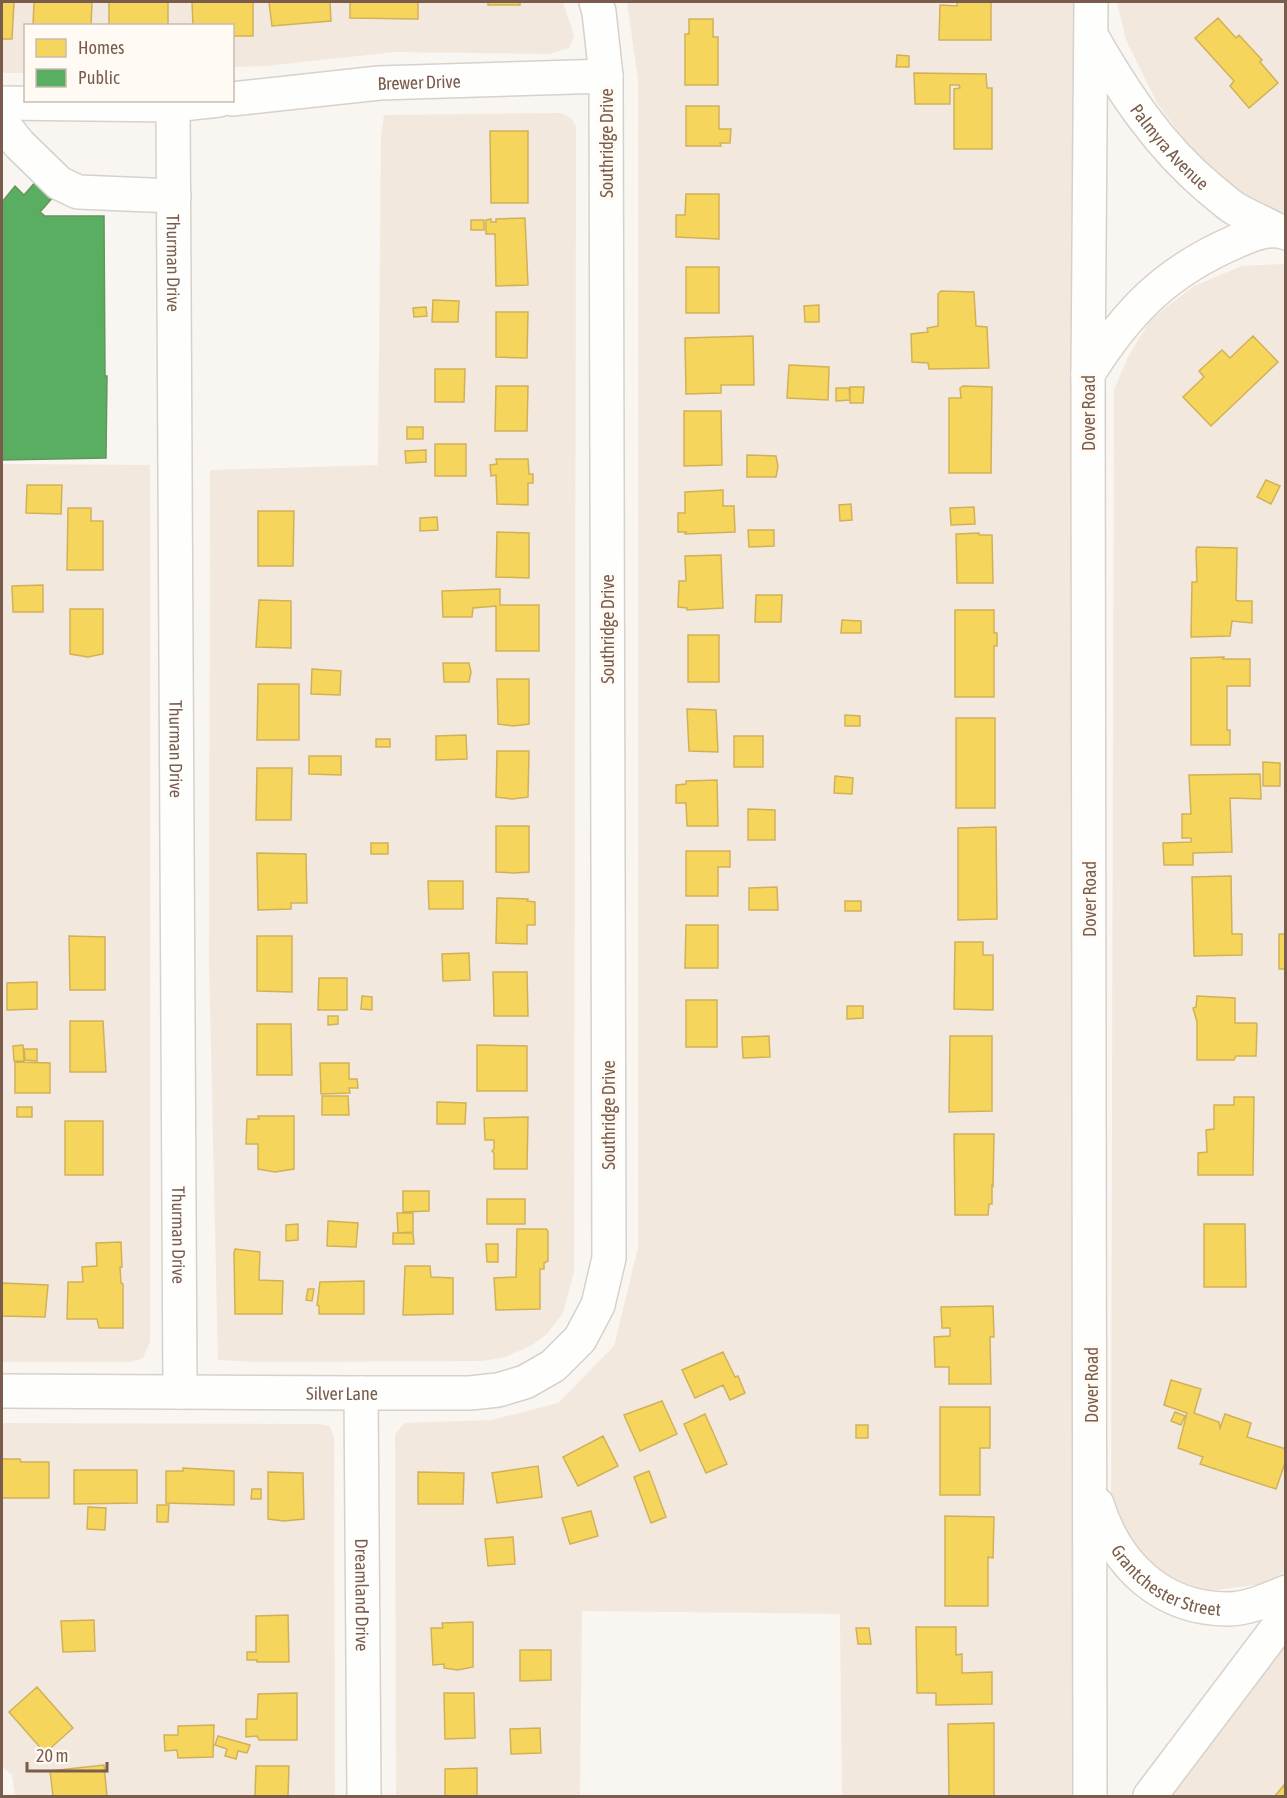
<svg xmlns="http://www.w3.org/2000/svg" width="1287" height="1798" font-family="'Asap Condensed',sans-serif">
	<rect width="100%" height="100%" fill="#f9f5f0"/>
	<path fill="#f2e8de" d="M2 2H563L574 36 569 48 549 54 395 52 265 66 233 67 232 26H26L25 73H2Z
		M627 2H1075L1077 1796H842L840 1614 582 1611 580 1796H396L395 1434 405 1423 492 1420 558 1403 614 1346 638 1248V79Z
		M1117 2H1285V214L1245 197 1192 150 1157 103 1126 40Z
		M562 113 571 118 576 126 574 1272 563 1313 547 1334 532 1345 505 1357 483 1361 256 1362 218 1360 209 962 210 470 378 465 381 136 384 115Z
		M1285 264V1571L1262 1584 1209 1591 1174 1579 1145 1562 1124 1533 1111 1505 1114 390 1128 357 1151 319 1194 286 1242 266Z
		M2 464 150 465V1342L143 1358 131 1362H2Z
		M2 1423 318 1424 330 1426 334 1438 335 1796H15L12 1775 2 1766Z
		M1285 1640V1796H1166Z"/>
	<path fill="#f6d55c" stroke="#d1b158" stroke-width="1.5" d="M2 2H14L12 39H2Z
		M34 2H92L91 26H33Z
		M109 2H168V26H109Z
		M192 2H253V36H232V26H193Z
		M269 2H330L331 21 272 26Z
		M350 2H418V19L350 18Z
		M488 2H520V5H488Z
		M957 2H991V40H939L940 5 957 6Z
		M1218 18 1236 38 1239 35 1262 60 1260 62 1278 83 1249 108 1230 86 1234 81 1195 38Z
		M689 19H713V37H718V85H685V34H689Z
		M897 55 909 56V67H896Z
		M914 73 986 74 987 88H992V149H954V89L960 88 959 85H950V104H915Z
		M686 106H719V129H731L730 143H720L721 146H686Z
		M490 131H528V203H491Z
		M686 194H719V239L676 237V215H685Z
		M525 218 528 285 496 286 495 234H486V220L491 219V222H496V219Z
		M471 220H484V230H471Z
		M686 267H719V313H686Z
		M941 291 974 292 976 326 987 327 989 368 929 369 928 363 912 362 911 334 928 332 927 328 938 326V294Z
		M433 300 459 301 458 322H432Z
		M819 305V322H805L804 306Z
		M426 307 427 316 414 317 413 308Z
		M496 312H528L527 358 496 357Z
		M753 336 754 385H721V393L686 394 685 338Z
		M1253 336 1278 362 1211 426 1183 397 1204 377 1199 371 1222 350 1230 358Z
		M789 365 829 367 828 400 787 398Z
		M435 369H465L464 402H435Z
		M496 386H528L527 431H495Z
		M963 386 992 387 991 473H949V398H961L960 388Z
		M850 387H864L863 403H850Z
		M836 388H849L850 400 836 401Z
		M684 411H721L722 465 684 466Z
		M407 427H423V439H407Z
		M435 444H466V476H435Z
		M426 450V462L406 463 405 451Z
		M747 455 776 456 778 466 776 477H747Z
		M496 459H528L529 474H533V483H528V505L497 504 496 475 491 476 490 465 497 464Z
		M1266 480 1280 486 1271 504 1257 497Z
		M27 485H62L61 514 26 513Z
		M723 490V506H734L735 532 685 534 686 532H678V513H685V492Z
		M851 504 852 520 840 521 839 505Z
		M974 507 975 524 951 525 950 508Z
		M68 508H91V521H103V570H67Z
		M258 511H294L293 566H258Z
		M437 517 438 530 420 531V518Z
		M748 530H774V546L749 547Z
		M497 532 529 533V578L496 577Z
		M979 533V535H992L993 583H957L956 534Z
		M1197 547 1237 548 1236 600 1238 601H1252V623L1232 621 1230 636 1191 637 1192 582H1197L1196 550Z
		M721 555 723 608 687 610V608L678 607 679 581H686L685 556Z
		M43 585V612H13L12 586Z
		M500 589V605H539V651H496V606L473 608 472 617H443L442 591Z
		M756 595H782L781 622H755Z
		M259 600 291 601V648L256 647Z
		M70 609H103V654L88 657 70 654Z
		M955 610H994V633H997V646H994V697H955Z
		M842 620 861 621V633H841Z
		M688 635H719V682H688Z
		M1224 657 1223 659H1250V686H1227V730H1230V745H1191V658Z
		M443 663H469L471 672 469 682H444Z
		M312 669 341 671 340 695 311 694Z
		M497 679H529V724L513 726 498 724Z
		M258 684H299V740H257Z
		M687 709 716 710 718 752 689 751Z
		M845 715 860 716V726H845Z
		M956 718H995V808H956Z
		M466 735 467 759 436 760V736Z
		M734 736H763V767H734Z
		M376 739H390V747H376Z
		M497 751H529L528 797 512 799 496 797Z
		M309 756H341V775L309 774Z
		M1263 762 1280 763V786H1263Z
		M257 768H292L291 820H256Z
		M1260 774 1261 799 1230 798 1232 852 1193 853V865H1164L1163 843 1191 842V838H1182V814H1191L1189 775Z
		M835 776 853 778 852 794 834 793Z
		M717 780 718 826H687L686 803H676V785L686 784V781Z
		M748 809 775 810V840H748Z
		M496 826H529V872L514 873 496 872Z
		M996 827 997 919 958 920V828Z
		M371 843H388V854H371Z
		M686 851H730V867H718V896H686Z
		M257 853 306 854 307 903H291V909L258 910Z
		M1231 876 1232 934H1242V955L1194 956 1192 877Z
		M428 881H463V909H429Z
		M777 887 778 910H749V888Z
		M497 898 528 899 527 901 535 902V925H527V944L496 943Z
		M845 901H861V911H845Z
		M686 925H718V968H685Z
		M1279 934H1286V969H1279Z
		M69 936 105 937V990H70Z
		M257 936H292V992L257 991Z
		M955 942H983V955H993V1010L954 1009Z
		M469 953 470 980 443 981 442 954Z
		M493 972H527L528 1016H494Z
		M319 978H347V1010H318Z
		M37 982V1009L7 1010V983Z
		M362 996 372 997V1010L361 1009Z
		M1197 996 1235 998V1023H1256L1257 1024 1256 1056H1236L1234 1060H1197V1022L1193 1008 1196 1007Z
		M686 1000H717V1047H686Z
		M847 1006H863V1018L847 1019Z
		M328 1016H338V1024L328 1025Z
		M70 1021H103L106 1072H70Z
		M257 1024H291L292 1075H257Z
		M769 1036 770 1057 743 1058 742 1037Z
		M950 1036H992V1111L949 1112Z
		M23 1045 24 1061H14L13 1046Z
		M477 1045 527 1046V1091H477Z
		M24 1049H37V1061L25 1060Z
		M15 1062 50 1063V1093H15Z
		M320 1063H349V1079H357L358 1088H349L350 1093 321 1094Z
		M322 1096H348L349 1115H322Z
		M1234 1097H1254L1253 1175H1198V1153L1207 1152 1206 1130 1214 1129V1105H1234Z
		M437 1102 466 1103 465 1124H437Z
		M17 1107H32V1117H17Z
		M258 1116H294V1169L275 1172 258 1169V1144H246L247 1119H259Z
		M528 1117 527 1169H494V1153L492 1151 494 1149V1140H485L484 1118Z
		M65 1121H103V1175H65Z
		M954 1134H994L993 1186 992 1185V1204H989L988 1215H955Z
		M403 1191H429V1211L403 1212Z
		M487 1199H525V1224H487Z
		M397 1213H413V1232L398 1233Z
		M328 1221 358 1223 356 1247 327 1246Z
		M298 1224V1240L286 1241V1225Z
		M1204 1224H1245L1246 1287H1204Z
		M517 1229H546L548 1231V1261L544 1263V1269H540V1309L496 1310 494 1278 516 1277Z
		M393 1233H413L414 1244H393Z
		M121 1242 122 1267H120L121 1283 123 1284V1328H99L97 1319H67L68 1282H83L82 1267 97 1266 96 1243Z
		M486 1244H498V1262H487Z
		M235 1249 260 1252 259 1280 283 1281 282 1314H235L234 1253Z
		M405 1266H430L431 1277 453 1278V1314L403 1315Z
		M364 1281V1314H319V1306L317 1305 320 1282Z
		M2 1283 48 1285 45 1317 2 1316Z
		M308 1289H314L312 1301 306 1300Z
		M993 1306 994 1337H990L991 1384H949V1367H935L934 1337 950 1336V1328H942L941 1307Z
		M723 1352 735 1377 738 1376 745 1393 730 1400 723 1385 695 1398 682 1370Z
		M1171 1380 1201 1389 1194 1413 1219 1422 1220 1428 1225 1414 1251 1423 1247 1437 1286 1449V1460L1276 1489 1200 1464 1203 1457 1178 1448 1187 1413 1164 1405Z
		M662 1401 677 1434 640 1451 624 1415Z
		M940 1407H990V1448H980V1495H940Z
		M1175 1412 1185 1416 1181 1425 1171 1421Z
		M705 1414 727 1464 706 1473 684 1424Z
		M856 1425H868V1438H856Z
		M603 1436 618 1466 578 1486 563 1457Z
		M2 1459H20L21 1462H49V1498H2Z
		M538 1466 542 1497 497 1503 492 1473Z
		M183 1468 234 1471V1505L166 1503V1471H183Z
		M74 1470H137V1503L74 1504Z
		M649 1471 666 1517 651 1523 634 1477Z
		M268 1472 303 1473 304 1519 284 1521 268 1519Z
		M418 1472 464 1473 463 1504H418Z
		M252 1489H261V1499H251Z
		M157 1505H169L168 1522H157Z
		M88 1507 106 1508 105 1530 87 1529Z
		M591 1511 598 1536 570 1544 562 1518Z
		M945 1516 994 1517 993 1558 988 1557V1606H945Z
		M513 1537 515 1564 488 1566 485 1539Z
		M288 1615 289 1662H257V1660H247V1652H256V1616Z
		M94 1620 95 1651 63 1652 61 1621Z
		M473 1622V1667L458 1670 444 1668V1664L433 1665 431 1628H443L442 1623Z
		M916 1627H956V1655L962 1654V1673L992 1672V1704L936 1705V1693H917Z
		M856 1628H869L871 1644H858Z
		M520 1650H551V1680L520 1681Z
		M37 1687 73 1728 45 1753 9 1712Z
		M297 1693V1740H259L257 1736 246 1737V1719H257L258 1694Z
		M444 1693H474L475 1738 445 1739Z
		M994 1723V1796H949L948 1724Z
		M214 1725 213 1757 178 1758 177 1750 165 1751 164 1735H178V1726Z
		M540 1728 541 1753 511 1754 510 1729Z
		M218 1736 250 1745 247 1753 238 1751 236 1759 225 1756 227 1749 215 1745Z
		M104 1765 107 1796H53L50 1771Z
		M256 1766H289L288 1796H255Z
		M477 1768V1796H445V1769Z
		M1284 1785 1286 1796H1275Z"/>
	<path fill="#5aae61" stroke="#64955b" stroke-width="1.5" d="M37 180 54 196 40 212 45 216H104L105 376H107L106 458 2 460V202L15 186 24 195Z"/>
	<g fill="none" stroke-linecap="round" stroke-linejoin="round">
		<g stroke="#d7d1cb" stroke-width="36">
			<g id="minor">
				<path id="s1" d="M1092 37C1124 93 1159 146 1209 188 1218 195 1226 203 1234 208 1247 216 1262 222 1275 229"/>
				<path id="s2" d="M232 99 379 83 606 76"/>
				<path d="M2 103 173 105 219 100"/>
				<path id="s3" d="M173 105 180 1392"/>
				<path d="M2 123 19 144 59 183 78 192 174 196"/>
				<path d="M1088 374C1128 310 1167 271 1237 241 1253 234 1270 227 1286 233"/>
				<path id="s4" d="M2 1391 361 1393H470L498 1390 525 1382 553 1366 580 1339 598 1305 609 1258 606 76 599 12 596 2"/>
				<path id="s5" d="M361 1393 364 1796"/>
				<path id="s6" d="M1097 1504C1116 1565 1161 1609 1228 1609 1247 1609 1268 1600 1286 1592"/>
				<path d="M1090 1796 1088 374 1091 2"/>
				<path d="M1150 1796 1286 1616"/>
			</g>
		</g>
		<use href="#minor" stroke="#fefefd" stroke-width="33"/>
	</g>
	<g text-anchor="middle" dominant-baseline="central" stroke-width="6" stroke-linejoin="round" paint-order="stroke">
		<g font-size="18" fill="#7a5c4d" stroke="#fffaf3">
			<text stroke="none"><textPath href="#s2" startOffset="188">Brewer Drive</textPath></text>
			<text transform="translate(606 143) rotate(-90)">Southridge Drive</text>
			<text stroke="none"><textPath href="#s1" startOffset="135">Palmyra Avenue</textPath></text>
			<text stroke="none"><textPath href="#s3" startOffset="158">Thurman Drive</textPath></text>
			<text transform="translate(1088 413) rotate(-90)">Dover Road</text>
			<text transform="translate(607 629) rotate(-90)">Southridge Drive</text>
			<text stroke="none"><textPath href="#s3" startOffset="644">Thurman Drive</textPath></text>
			<text transform="translate(1089 899) rotate(-90)">Dover Road</text>
			<text transform="translate(608 1115) rotate(-90)">Southridge Drive</text>
			<text stroke="none"><textPath href="#s3" startOffset="1130">Thurman Drive</textPath></text>
			<text transform="translate(1091 1385) rotate(-90)">Dover Road</text>
			<text stroke="none"><textPath href="#s4" startOffset="340">Silver Lane</textPath></text>
			<text stroke="none"><textPath href="#s6" startOffset="110">Grantchester Street</textPath></text>
			<text stroke="none"><textPath href="#s5" startOffset="202">Dreamland Drive</textPath></text>
		</g>
	</g>
	<rect width="1287" height="1798" fill="none" stroke="#7a5c4d" stroke-width="6"/>
	<rect x="24" y="24" width="210" height="78" fill="#fffaf3" stroke="#cabbb1" stroke-width="1.5"/>
	<rect x="36" y="39" width="30" height="18" fill="#f6d55c" stroke="#cabbb1" stroke-width="1.5"/>
	<text x="78" y="54" font-size="18" fill="#7a5c4d">Homes</text>
	<rect x="36" y="69" width="30" height="18" fill="#5aae61" stroke="#cabbb1" stroke-width="1.5"/>
	<text x="78" y="84" font-size="18" fill="#7a5c4d">Public</text>
	<path d="M27 1762v9h80v-9" fill="none" stroke="#7a5c4d" stroke-width="3"/>
	<text x="36" y="1762" font-size="18" fill="#7a5c4d" stroke="#fffaf3" stroke-width="4.5" paint-order="stroke">20 m</text>
</svg>
